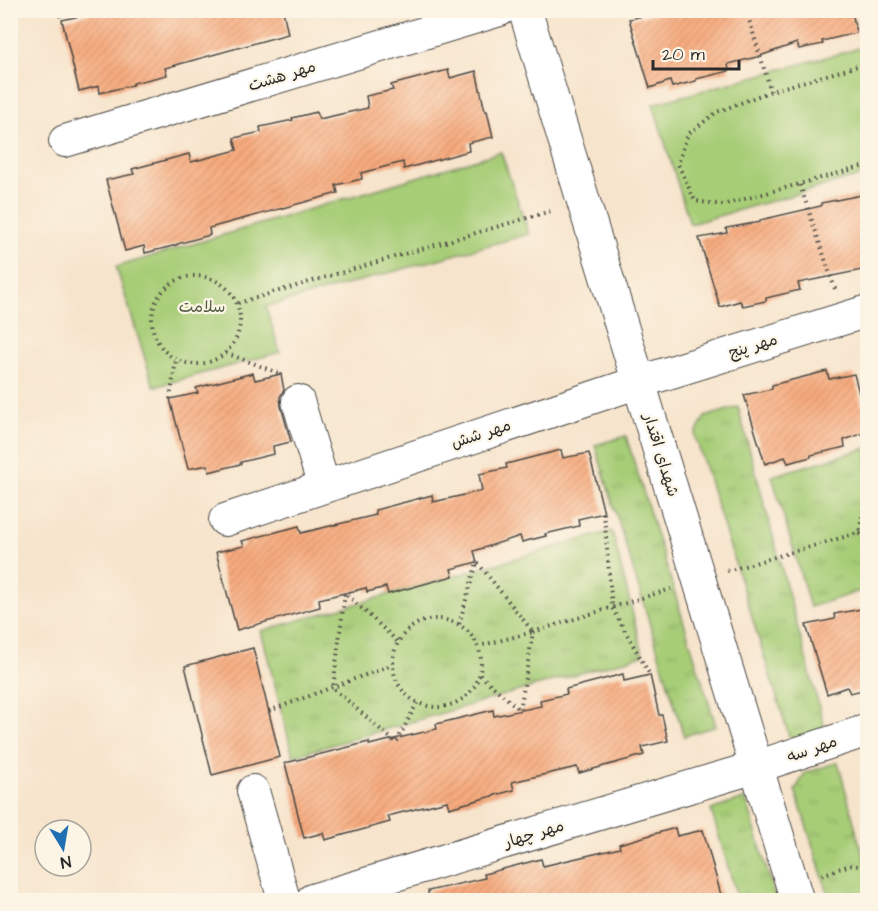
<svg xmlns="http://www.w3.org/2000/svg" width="878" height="911" font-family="'Architects Daughter','Playpen Sans Arabic',sans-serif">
	<defs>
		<pattern id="grass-tufts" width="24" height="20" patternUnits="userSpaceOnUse" patternTransform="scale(1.5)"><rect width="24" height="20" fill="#a7cd77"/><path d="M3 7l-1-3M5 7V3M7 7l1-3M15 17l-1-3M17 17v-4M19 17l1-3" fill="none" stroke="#90b067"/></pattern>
		<pattern id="building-hatch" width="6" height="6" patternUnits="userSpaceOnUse" patternTransform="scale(1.5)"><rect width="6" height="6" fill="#f7ab7e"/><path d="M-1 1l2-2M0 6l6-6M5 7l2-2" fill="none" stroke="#d4936d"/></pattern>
	</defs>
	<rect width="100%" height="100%" fill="#fcf5e5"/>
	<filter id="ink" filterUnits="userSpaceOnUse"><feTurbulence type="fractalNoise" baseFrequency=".0167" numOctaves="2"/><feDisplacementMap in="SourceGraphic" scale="12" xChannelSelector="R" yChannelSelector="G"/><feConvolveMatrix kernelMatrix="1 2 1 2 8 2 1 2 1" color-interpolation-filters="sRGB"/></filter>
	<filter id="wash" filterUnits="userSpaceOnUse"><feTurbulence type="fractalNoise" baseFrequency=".008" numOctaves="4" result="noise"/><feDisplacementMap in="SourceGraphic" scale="24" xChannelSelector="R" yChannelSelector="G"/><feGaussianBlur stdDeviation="1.35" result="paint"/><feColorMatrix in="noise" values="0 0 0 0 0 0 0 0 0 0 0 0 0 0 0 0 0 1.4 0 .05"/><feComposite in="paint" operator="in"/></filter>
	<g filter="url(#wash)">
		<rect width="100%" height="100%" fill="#f7e4cc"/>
		<path fill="url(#grass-tufts)" stroke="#697c51" stroke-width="1.5" d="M738 407 824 725 812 747 789 736 695 435 705 417Z
			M626 436 716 726 684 736 595 445Z
			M867 448V589L810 607 772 476Z
			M612 531 643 655 293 756 261 631Z
			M838 762 867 871V900H830L795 790 805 773Z
			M746 798V799L776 900H738L711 810Z"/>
		<path fill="#a7cd77" stroke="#697c51" stroke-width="1.5" d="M867 46V174L690 224 653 104Z
			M501 152 529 234 266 307 280 352 154 387 116 267Z"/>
		<g id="blocks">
			<path fill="url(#building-hatch)" d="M88 10H283L288 34 165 68 167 75 133 83V85L100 93 99 86 79 91 62 20 89 14Z
				M657 10H852L856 33 822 41 823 44 799 49 797 43 757 57 728 64 729 71 696 79V81L672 87 670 81 650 88 629 19 657 13Z
				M448 70 450 78 476 71 485 111H487L493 137 468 143 469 151 404 169 403 162 361 173 362 179 336 185 338 193 209 228 210 235 177 244V245L145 253 144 246 125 251 106 180 134 174 132 169 189 154 191 162 237 150 234 138 261 132 260 127 293 120 292 118 317 112 319 119 368 108 366 96 393 90 391 85Z
				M867 194V269L798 283 800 290 766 298V301L743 306 740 301 720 307 699 238 727 233 726 228 760 222V220L821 206V203Z
				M827 371 829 379 854 374 864 412 867 415V432L844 440 845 447 811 455V457L788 463 785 457 765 464 744 395 772 389V385Z
				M253 373 255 380 281 374 284 390 280 397 281 406 291 442 273 446 274 454 241 462V464L209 472 208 465 188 469 170 399 198 393 196 388Z
				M561 450 563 458 589 453 604 513 578 519 579 526 545 534 546 536 522 542 520 536 474 551 477 562 451 569 453 576 388 594 386 587 367 592 366 588 319 599 320 607 237 630 216 552 244 546 242 541 299 526 301 533 376 515 375 510 432 495 433 502 482 491 479 474 507 468 506 464Z
				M867 608V689L850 693 847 687 827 694 806 625 835 619 834 614Z
				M253 648 280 757 212 775 185 666Z
				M623 674 624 681 650 675 659 715H662L668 741 642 747 644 755 579 773 577 767 512 782 514 790 449 808 447 801 388 816 390 822 325 840 323 833 304 838 285 763 369 742V745L437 729 436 724 493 710 494 716 541 706 540 700 567 694 566 689Z
				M675 828 677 836 703 830 721 895 699 900H429L428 891 485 878 484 874 541 859 543 866 620 848 619 844Z"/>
		</g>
	</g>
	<g filter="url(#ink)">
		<use href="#blocks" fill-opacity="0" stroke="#4a4743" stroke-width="1.5"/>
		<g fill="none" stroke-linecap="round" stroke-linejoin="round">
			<g stroke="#4a4743" stroke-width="34">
				<path id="minor" d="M65 141 500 10
					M298 401 324 487
					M225 520 639 382 868 311
					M253 791 284 900
					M312 900 756 767 868 730"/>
			</g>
			<g stroke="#4a4743" stroke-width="35">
				<path id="tertiary" d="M525 10 797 900"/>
			</g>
			<path stroke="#4a4743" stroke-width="4" stroke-dasharray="1.5 4.5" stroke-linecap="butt" d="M58 10 62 20
				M746 10 771 91
				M868 63 771 91 717 112 688 134 678 164 695 201 723 205 868 165
				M800 185 835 289
				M152 320a44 44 0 1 1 88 0a44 44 0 1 1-88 0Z
				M238 303 554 210
				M226 353 281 374
				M170 399 176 360
				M868 487 859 533 868 543
				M604 513 612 608 650 675
				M727 571 868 530
				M393 663a44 44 0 1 1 88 0a44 44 0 1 1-88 0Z
				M459 624 477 562 533 632 479 646
				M397 641 345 593 333 688 396 743 417 703
				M480 675 520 710 533 632 671 589
				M269 711 392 665
				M822 875 850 865 868 867"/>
			<use href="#minor" stroke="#fff" stroke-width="32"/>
			<use href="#tertiary" stroke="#fff" stroke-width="33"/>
		</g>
	</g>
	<g text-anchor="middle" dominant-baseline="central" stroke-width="4.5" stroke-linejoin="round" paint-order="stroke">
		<g font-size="16" fill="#2b2b2b" stroke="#fcf5e5">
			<text transform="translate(282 76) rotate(-17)">مهر هشت</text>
			<text transform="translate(753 346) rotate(-17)">مهر پنج</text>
			<text transform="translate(481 434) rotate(-18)">مهر شش</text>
			<text transform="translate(661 455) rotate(73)">شهدای اقتدار</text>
			<text transform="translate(812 749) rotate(-19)">مهر سه</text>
			<text transform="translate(534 834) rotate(-17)">مهر چهار</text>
		</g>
		<g font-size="16" fill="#505c42" stroke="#fcf5e5">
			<text x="202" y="307">سلامت</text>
		</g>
	</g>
	<rect width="878" height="911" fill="none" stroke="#fcf5e5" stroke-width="36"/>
	<g transform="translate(63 848) rotate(169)"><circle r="28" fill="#fcf5e5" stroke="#a8a49b" stroke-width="1.5"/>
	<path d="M0-4.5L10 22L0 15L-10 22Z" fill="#1f6fb2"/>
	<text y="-9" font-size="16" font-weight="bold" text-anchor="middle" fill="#2b2b2b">N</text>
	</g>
	<path d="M653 60v9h86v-9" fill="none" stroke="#2b2b2b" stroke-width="3"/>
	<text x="662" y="60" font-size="18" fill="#2b2b2b" stroke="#fcf5e5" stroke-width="4.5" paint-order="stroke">20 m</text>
</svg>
